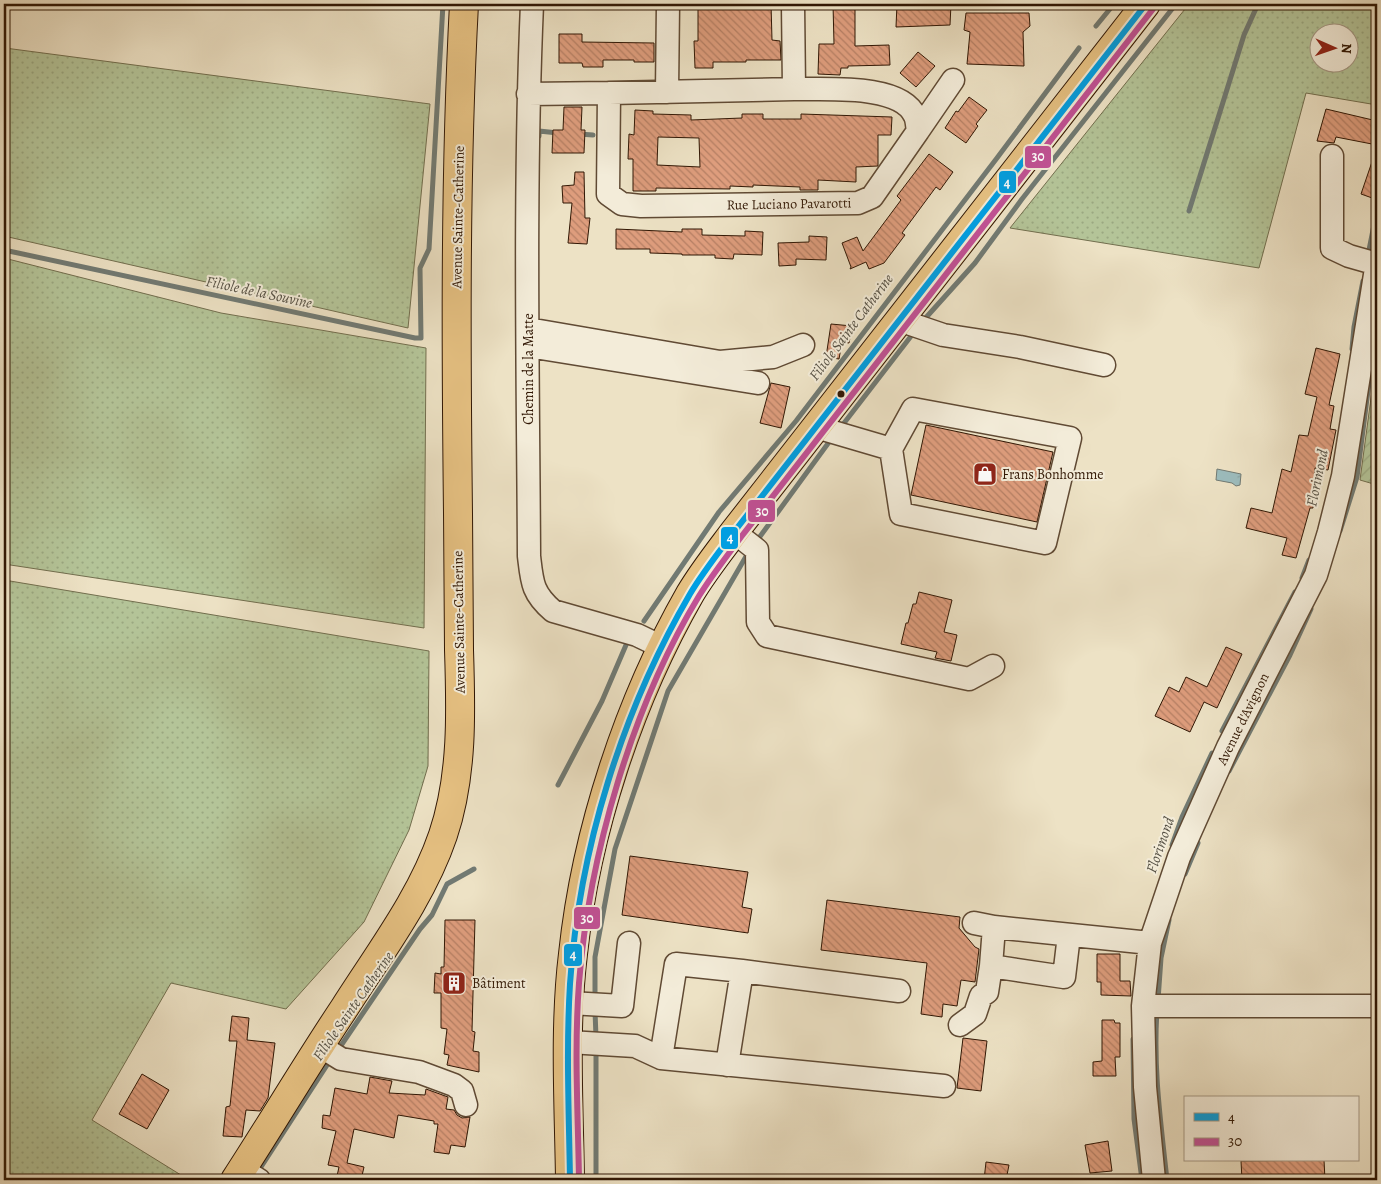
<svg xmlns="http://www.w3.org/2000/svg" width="1381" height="1184" font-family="Alegreya,serif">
	<defs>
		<pattern id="grass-dots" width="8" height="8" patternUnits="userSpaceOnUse" patternTransform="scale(1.25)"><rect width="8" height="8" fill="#b4c498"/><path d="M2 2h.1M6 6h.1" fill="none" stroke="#9ba881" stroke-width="1.8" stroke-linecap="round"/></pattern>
		<pattern id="garden-furrows" width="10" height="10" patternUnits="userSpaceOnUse" patternTransform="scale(1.25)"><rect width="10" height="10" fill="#b4c498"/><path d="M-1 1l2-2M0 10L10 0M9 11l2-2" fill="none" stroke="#9ba881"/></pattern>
		<pattern id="water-ripples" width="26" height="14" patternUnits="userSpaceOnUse" patternTransform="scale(1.25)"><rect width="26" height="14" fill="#9cbcbd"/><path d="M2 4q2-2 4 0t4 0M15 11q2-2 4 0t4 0" fill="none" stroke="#87a1a1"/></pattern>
		<pattern id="building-back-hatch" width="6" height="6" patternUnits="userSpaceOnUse" patternTransform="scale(1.25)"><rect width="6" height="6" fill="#de9d7d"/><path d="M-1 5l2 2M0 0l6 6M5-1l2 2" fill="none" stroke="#b57f64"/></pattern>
	</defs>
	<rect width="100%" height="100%" fill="#ede2c5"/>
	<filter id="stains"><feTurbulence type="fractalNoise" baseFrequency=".004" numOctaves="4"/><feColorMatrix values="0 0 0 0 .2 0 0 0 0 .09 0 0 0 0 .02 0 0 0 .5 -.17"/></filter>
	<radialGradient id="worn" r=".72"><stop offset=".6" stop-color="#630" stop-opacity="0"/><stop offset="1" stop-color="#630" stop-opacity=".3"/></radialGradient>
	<path fill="url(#grass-dots)" stroke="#726e4e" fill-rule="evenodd" d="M1189 4H1377V105L1306 93 1259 268 1010 228ZM1318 32H1348V62H1318Z
		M5 48 430 104 408 328 4 236Z
		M4 258 221 313 426 348 424 628 4 564Z
		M4 580 429 651 428 766 409 830 364 922 286 1009 171 983 92 1120 189 1180H4Z"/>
	<path fill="url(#garden-furrows)" stroke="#726e4e" d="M1377 353V485L1360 480Z"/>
	<path fill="url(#water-ripples)" stroke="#717a73" d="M1217 469 1241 474 1240 485 1236 486 1232 483 1216 480Z"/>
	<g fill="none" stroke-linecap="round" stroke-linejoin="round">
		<path stroke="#717a73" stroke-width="5" d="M1096 26 1114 4
			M579 134 593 135
			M539 136V131L558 133
			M1189 211 1244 35 1258 4
			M4 250 415 338H421L420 268 429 249 443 4
			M1368 255 1377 210
			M922 322 975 263 1022 199 1176 4
			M1352 349 1354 327 1363 281
			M841 427 915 331
			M1340 531 1357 477 1370 375
			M756 542 832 438
			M1302 578 1309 560
			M644 621 719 512 796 421 997 158 1079 48
			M1222 731 1295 592
			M1229 771 1290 655 1311 609
			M558 785 602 701 626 645
			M1172 845 1182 817 1212 753
			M1185 874 1198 843
			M595 1000V957L615 849 668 691 748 553
			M1158 1000 1161 958 1169 920
			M595 1011 596 1037
			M1157 1011C1153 1068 1161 1124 1167 1180
			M1133 1039 1134 1119 1142 1180
			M596 1048V1180
			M338 1050 420 929 432 915 447 884 474 869
			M261 1167 331 1059"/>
	</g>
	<path fill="url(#building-back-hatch)" stroke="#311704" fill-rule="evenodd" d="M698 4H771L772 40 780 41 781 60H746V62H713V68H695L694 41H698Z
		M833 4H855V46L889 45 890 65 848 66V68H841L840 75 818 74 819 44H834Z
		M897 4H951L950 25 896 27Z
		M966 13H1029L1030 26 1023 32 1024 66 967 64 970 32 964 30Z
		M559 34H582V42L654 43V62H634V60H603V67H583L582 63H559Z
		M918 52 935 66 916 87 900 73Z
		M969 97 987 110 976 124 978 126 966 143 945 128 956 111 958 112Z
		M564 107H582L581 130H585L584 153H552L553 130H563Z
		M1326 109 1377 121V145L1336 137 1334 143 1317 141Z
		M635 110 653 111V114L691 115V120L742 118V114H763V119H801V114L892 117 891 135H878V166L856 167V182L818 180V190H800V187L753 185V187L730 186V189L656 188V191H633V159H628L629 134 634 135ZM658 137 699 138 700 167 657 165Z
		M1375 153H1377V191L1375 199 1361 194Z
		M929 154 953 172 940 190 936 187 902 233 905 235 884 263 869 269 866 262 850 269 851 267 842 243 857 237 863 251 901 200 897 196Z
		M575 172H584L585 218H590L587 244 568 243 572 203H563L562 186 574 185Z
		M616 229 682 232V229H702V235L745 236V231L763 232 762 255 734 254 733 259 715 258V255H682V254L650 253V249H616Z
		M809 236 827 237 826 260 796 259V265L779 266 778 243 809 242Z
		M831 324 852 326 849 343 842 342 839 359 826 357Z
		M1316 348 1340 354 1329 405 1334 406 1330 429 1336 430 1328 470 1315 468 1313 508H1310L1296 558 1282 555 1287 538 1246 528 1251 508 1272 513 1282 469 1291 472 1299 435 1308 436 1317 397 1305 394Z
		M771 383 790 387 781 428 760 423Z
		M926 425 1053 452 1037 522 911 495Z
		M919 592 952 600 944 632 957 635 951 661 935 658 937 652 901 644 906 623H908L913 604H916Z
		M1226 647 1242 654 1217 708 1204 702 1190 732 1155 716 1169 687 1179 692 1186 677 1207 687Z
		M630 856 748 872 742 907 752 909 748 933 622 915Z
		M827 900 960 917 959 928 975 947 979 949 975 982 961 980 957 1006 943 1004 942 1017 921 1014 927 963 821 950Z
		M445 920H475L472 1031 475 1032 473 1051 479 1052V1072L447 1065 449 1055 444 1054 447 1029 441 1028V993H434L435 973 441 974V967H444Z
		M1097 954H1120V981H1130L1131 996 1101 995V982H1097Z
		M232 1016 249 1018 247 1040 275 1043 268 1098 260 1111 246 1110 242 1137 223 1136 226 1107 230 1106 237 1041H229Z
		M1102 1020H1114L1115 1023H1120V1057H1115L1116 1076H1093V1062L1102 1061Z
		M963 1038 987 1041 981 1091 957 1088Z
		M142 1074 169 1090 147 1129 119 1114Z
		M370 1077 392 1081 389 1093 425 1095 426 1089 448 1097 446 1109 454 1110 457 1115 462 1118 470 1117 465 1147 451 1145 449 1154 434 1152 438 1124H434V1121L398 1115 394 1138 354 1129 347 1163 364 1167 361 1180H339L340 1177 337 1176 339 1167 328 1165 336 1131 322 1128 323 1115 330 1116 335 1088 367 1094Z
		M1108 1141 1112 1171 1090 1173 1085 1145Z
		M1324 1160 1325 1180H1242L1241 1161Z
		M986 1162 1009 1165 1006 1180H984Z"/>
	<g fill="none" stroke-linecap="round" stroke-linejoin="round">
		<g stroke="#604a34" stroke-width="25">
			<path id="minor" d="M532 4C524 188 528 372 529 556 532 582 532 593 553 611L637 635 662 647
				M793 4 794 89
				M794 89C824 90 901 83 915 116 917 120 917 126 918 131L872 197 858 203 641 206 622 204 608 194 609 93Z
				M667 92 668 4
				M528 94 609 93
				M918 131 953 80
				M1332 156V248L1349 256 1377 264
				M899 320 943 335 1020 347 1104 365
				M528 329 720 362 773 357 803 345
				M528 346 758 383
				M816 427 891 449 913 409 1070 438 1045 543 901 514 891 449
				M734 532 757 550 758 622 767 636 969 679 993 666
				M974 923 994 927
				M1069 935 1064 977 991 966 994 927 1150 943
				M570 1003 622 1006 629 943
				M1143 1006H1377
				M960 1025 975 1014 981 996 987 992 991 966
				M569 1042 635 1046 661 1058 944 1086
				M320 1046 341 1059 419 1072 454 1085 462 1091 466 1105
				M661 1058 676 964 742 971
				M727 1065 742 971 899 991
				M242 1169 259 1180
				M1154 1180 1145 1087 1143 1006 1150 943 1179 857 1228 747 1316 575 1329 532 1343 476 1377 262"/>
		</g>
		<g stroke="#311704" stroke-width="30">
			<path id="major" d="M235 1180C272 1123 307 1064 345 1007 380 952 422 897 443 835 463 776 461 710 459 650 459 604 458 559 458 513 456 343 455 173 464 4
				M570 1180C569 1105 564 1028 573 954 586 831 629 701 690 594 703 572 719 552 734 532L1146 4"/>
		</g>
		<use href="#minor" stroke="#f3ecd9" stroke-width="22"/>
		<use href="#major" stroke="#e6c182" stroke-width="28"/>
		<g stroke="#f3ecd9" stroke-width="10">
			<path id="bus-1" d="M570 1180C569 1115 566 1049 570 984 579 849 622 711 690 594 703 572 719 552 734 532L1146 4"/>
		</g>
		<g stroke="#f3ecd9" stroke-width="10">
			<path id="bus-2" d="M579 1180C578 1114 574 1049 579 983 589 855 632 706 699 596 712 575 727 556 741 537L1153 9"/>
		</g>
		<use href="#bus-1" stroke="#009fe3" stroke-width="6"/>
		<use href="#bus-2" stroke="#c15195" stroke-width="6"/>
	</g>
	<defs>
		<g id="shop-square" transform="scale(1.25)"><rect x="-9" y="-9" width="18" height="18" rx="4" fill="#8f2418" stroke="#f3ecd9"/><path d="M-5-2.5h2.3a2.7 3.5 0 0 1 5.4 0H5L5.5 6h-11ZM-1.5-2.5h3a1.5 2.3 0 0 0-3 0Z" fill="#fff"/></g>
		<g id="building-square" transform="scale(1.25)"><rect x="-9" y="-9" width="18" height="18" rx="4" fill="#8f2418" stroke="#f3ecd9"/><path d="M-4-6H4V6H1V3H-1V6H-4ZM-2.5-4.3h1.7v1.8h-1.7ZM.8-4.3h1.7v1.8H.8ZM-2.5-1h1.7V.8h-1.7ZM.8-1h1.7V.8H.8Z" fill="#fff"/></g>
	</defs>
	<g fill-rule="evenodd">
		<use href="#shop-square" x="985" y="474"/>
		<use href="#building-square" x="454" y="983"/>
	</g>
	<circle fill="#311704" stroke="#f3ecd9" stroke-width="2" cx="841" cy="394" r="4.5"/>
	<g text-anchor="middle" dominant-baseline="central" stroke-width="4" stroke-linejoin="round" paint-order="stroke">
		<g font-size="14" fill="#311704" stroke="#f3ecd9">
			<text transform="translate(789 204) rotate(-1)">Rue Luciano Pavarotti</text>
			<text transform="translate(458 217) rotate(-89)">Avenue Sainte-Catherine</text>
			<text transform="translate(528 369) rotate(-90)">Chemin de la Matte</text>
			<text transform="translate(459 622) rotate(-91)">Avenue Sainte-Catherine</text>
			<text transform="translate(1243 719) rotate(-64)">Avenue d'Avignon</text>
		</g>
		<g font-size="14" fill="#311704" stroke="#f3ecd9" text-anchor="start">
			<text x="1002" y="474">Frans Bonhomme</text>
			<text x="472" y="983">Bâtiment</text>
		</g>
		<g font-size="15" font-style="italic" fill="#565145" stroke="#f3ecd9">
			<text transform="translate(259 292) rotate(12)">Filiole de la Souvine</text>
			<text transform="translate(851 327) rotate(-53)">Filiole Sainte Catherine</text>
			<text transform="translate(1317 478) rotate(-78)">Florimond</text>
			<text transform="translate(1160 845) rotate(-71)">Florimond</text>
			<text transform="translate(353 1006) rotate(-55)">Filiole Sainte Catherine</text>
		</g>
	</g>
	<g stroke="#f3ecd9" stroke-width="2">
		<rect x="1024" y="145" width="28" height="24" rx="5" fill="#c15195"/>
		<rect x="998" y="170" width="19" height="24" rx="5" fill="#009fe3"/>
		<rect x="747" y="499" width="29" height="24" rx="5" fill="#c15195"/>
		<rect x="720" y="526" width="19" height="24" rx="5" fill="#009fe3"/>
		<rect x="573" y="906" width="28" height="24" rx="5" fill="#c15195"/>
		<rect x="563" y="943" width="20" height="24" rx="5" fill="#009fe3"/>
	</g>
	<g font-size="14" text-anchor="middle" font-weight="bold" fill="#fff">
		<text x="1038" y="161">30</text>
		<text x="1007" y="187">4</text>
		<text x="762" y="516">30</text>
		<text x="730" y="542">4</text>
		<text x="587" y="923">30</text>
		<text x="573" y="959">4</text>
	</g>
	<rect width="1381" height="1184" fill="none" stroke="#ede2c5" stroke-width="20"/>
	<rect x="5" y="5" width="1371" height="1174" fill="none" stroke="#311704" stroke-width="2.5"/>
	<rect x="10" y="10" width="1361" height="1164" fill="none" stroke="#311704"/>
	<rect x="1184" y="1096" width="175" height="65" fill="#f3ecd9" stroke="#a59784"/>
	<rect x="1194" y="1113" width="25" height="8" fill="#009fe3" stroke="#a59784"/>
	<text x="1228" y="1122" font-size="15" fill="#311704">4</text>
	<rect x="1194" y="1138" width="25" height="8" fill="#c15195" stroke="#a59784"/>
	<text x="1228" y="1146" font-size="15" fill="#311704">30</text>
	<g transform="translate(1334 48) rotate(92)"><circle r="24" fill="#f3ecd9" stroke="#a59784"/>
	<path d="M0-4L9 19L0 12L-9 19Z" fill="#8f2418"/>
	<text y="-8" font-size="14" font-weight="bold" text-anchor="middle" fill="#311704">N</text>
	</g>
	<rect width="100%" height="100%" filter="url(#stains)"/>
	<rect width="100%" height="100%" fill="url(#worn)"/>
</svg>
